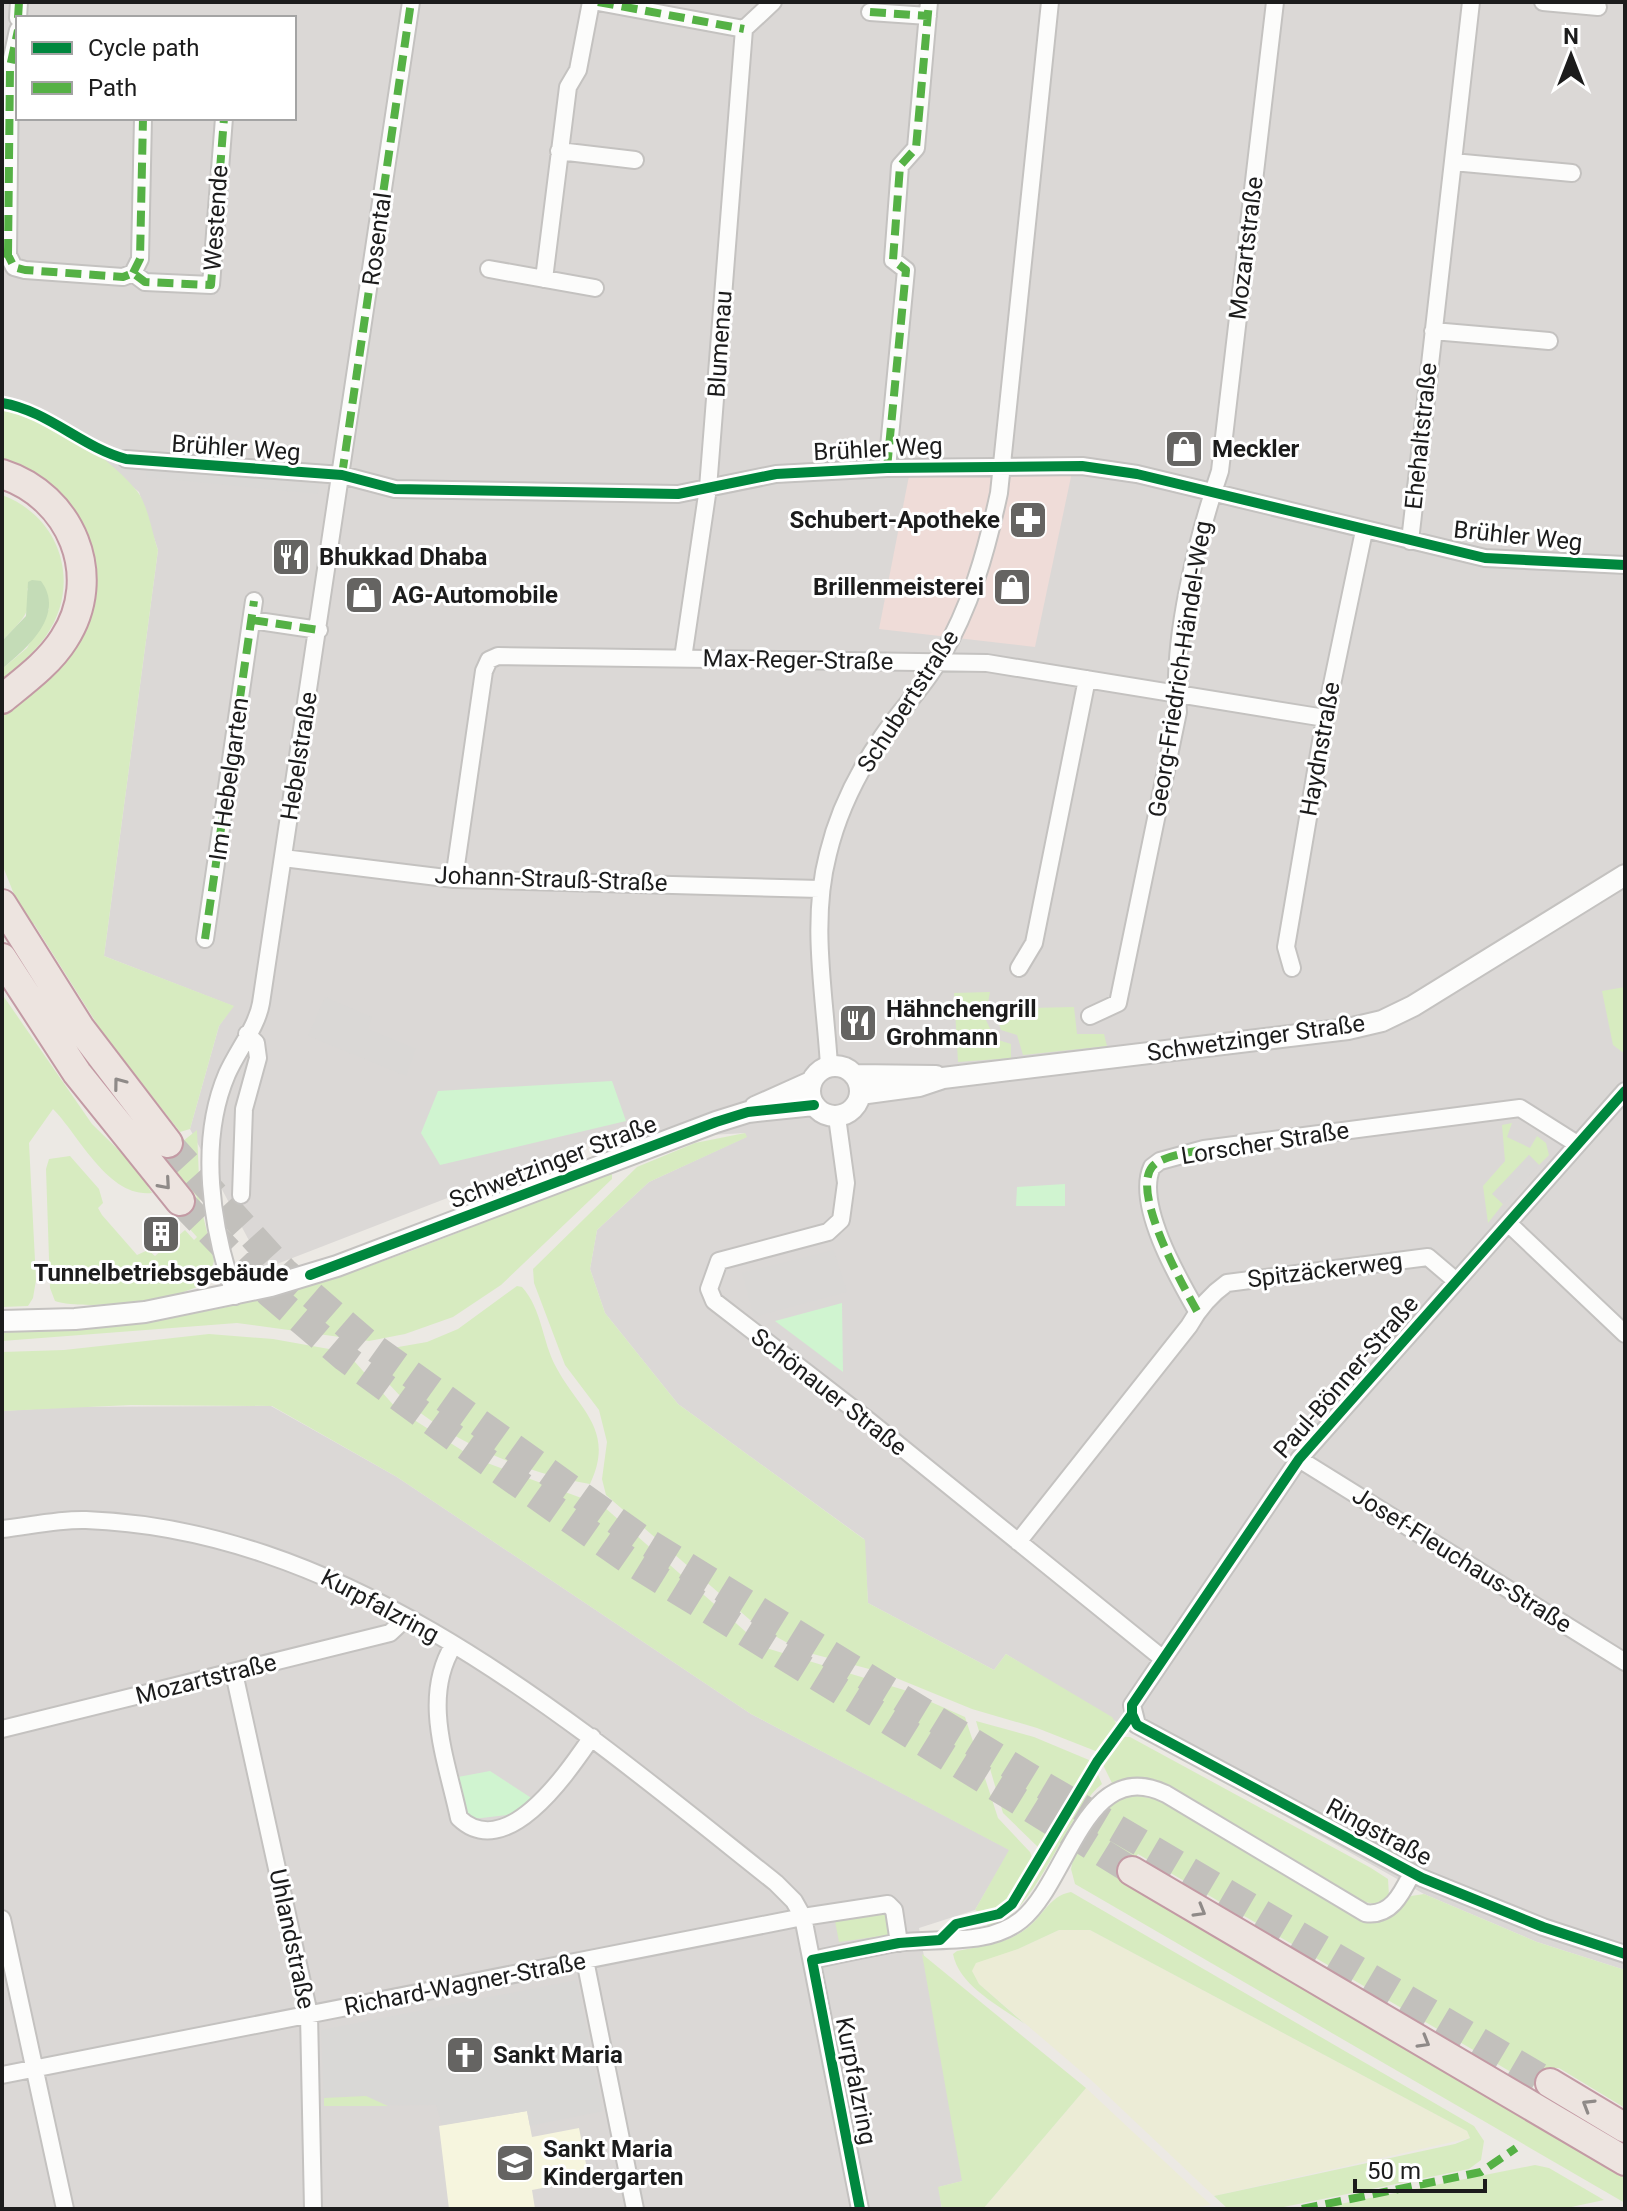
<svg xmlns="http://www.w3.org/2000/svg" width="1627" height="2211" font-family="Roboto,sans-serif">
	<rect width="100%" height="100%" fill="#ece9e4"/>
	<path fill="#dbd8d6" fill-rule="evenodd" d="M2 2H1625V1970L1537 1942 1424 1894 1115 1721 1006 1654 994 1670 868 1603 864 1539 678 1404 605 1313 590 1269 597 1230 649 1182 746 1137 745 1133 592 1142 264 1269 190 1129 219 1026 233 1006 104 956 158 550 139 492 66 432 17 409 2 407ZM18 18H294V118H18Z
		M271 1406 397 1477 751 1714 1010 1850 975 1910 919 1928 963 2181 939 2187 942 2209H2V1411L67 1407Z"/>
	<path fill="#efdcd8" d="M1072 472 1035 647 879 629 909 476Z"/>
	<path fill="#f6f5de" d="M527 2111 532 2137 579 2128 589 2179 532 2190 535 2209H449L439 2126Z"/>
	<path fill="#d9d8d6" d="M577 1980 603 2111 530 2126 527 2111 442 2125 436 2105 324 2106 321 2030Z"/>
	<path fill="#ececd6" d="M1076 1928 1090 1930 1467 2131 1470 2138 1214 2196 1090 2079 979 1984 971 1971 976 1962 987 1957 1018 1949 1059 1930Z
		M1086 2088 1211 2205 1187 2209H983Z"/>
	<path fill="#d7ebc0" d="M2 407C45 413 110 457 137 491 148 505 152 533 158 550L104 956 234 1006 219 1026 190 1129 180 1132 102 1032 34 924 27 927 2 864V711L92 577 2 466Z
		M2 495C61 517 82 584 46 636 34 653 17 667 2 680V669L27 648 49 609 27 588C35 613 17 624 2 641Z
		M1625 987V1054L1613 1045 1602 991Z
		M990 992 985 1018 995 1039 1011 1044V1058L958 1062 954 993Z
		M2 994 92 1124 152 1183 148 1187 152 1193C108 1198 79 1135 53 1109L29 1143 36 1280 33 1298 28 1306 2 1307Z
		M1000 1001H1026L1030 1008 1074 1007 1077 1034H1104L1107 1046 1023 1055 1017 1035 1001 1030 996 1016Z
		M1512 1123 1507 1137 1530 1148 1537 1136 1546 1143 1549 1155 1539 1165 1529 1155 1493 1194 1503 1204 1488 1223 1483 1186 1505 1161 1502 1125Z
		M197 1130 200 1203 214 1261 209 1279C187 1301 85 1311 55 1301L50 1288 46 1169 49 1159 70 1156 99 1189 103 1203 98 1208 102 1215 137 1255 148 1250 155 1256 185 1230 194 1240 197 1237 177 1215 197 1197 164 1156Z
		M745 1133 747 1137 649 1182 597 1230 590 1269 605 1313 678 1404 865 1540 868 1603 994 1670 1006 1654 1112 1717 1118 1726 1098 1752 1037 1728 972 1709 884 1673 802 1651 757 1626 606 1495 602 1479 607 1442 599 1410 565 1365 534 1283 533 1269 637 1167 695 1143Z
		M612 1171V1179L501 1285 453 1317 405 1334 369 1341 237 1323 2 1341V1329C84 1327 165 1322 244 1303 370 1274 492 1217 612 1171Z
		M517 1286 522 1287C542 1309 542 1341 556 1367 578 1409 616 1429 590 1484 517 1473 413 1427 373 1363L381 1350 427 1342 458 1329Z
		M209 1334 273 1339 346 1352 397 1409 474 1458 603 1506 763 1647 904 1690 965 1717 998 1818 1030 1852 1033 1860C1027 1881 1000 1925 975 1910L1009 1850 751 1714 397 1477 272 1406 131 1405 2 1411V1352L64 1350Z
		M976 1721 1034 1737 1089 1760 1090 1764 1040 1849 1003 1813Z
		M1122 1737H1130L1371 1868 1388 1879 1389 1896 1378 1905 1352 1899 1160 1783 1138 1778 1112 1783 1102 1763Z
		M1096 1770 1102 1784C1068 1809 1029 1930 986 1925L1015 1906 1027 1890Z
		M1132 1795 1160 1800 1357 1918 1384 1920 1411 1896 1424 1894 1537 1942 1625 1970V2108L1559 2068H1554L1540 2089 1138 1854 1122 1881 1625 2173V2203L1075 1884 1071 1869 1073 1859 1109 1808 1107 1805Z
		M1071 1892 1474 2126 1484 2141 1481 2160 1469 2169 1274 2209H1228L1214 2196 1455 2144 1470 2138 1467 2131 1090 1930H1059L1018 1949 976 1963 972 1971 979 1984 1025 2024C1001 2007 959 1986 953 1954L957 1951C980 1946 1003 1945 1023 1931 1042 1919 1048 1896 1071 1892Z
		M888 1912 891 1929 888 1935 839 1942 835 1921 838 1918Z
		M922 1954 1086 2088 983 2209H942L938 2187 962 2181Z
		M366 2096 388 2106H324V2098Z
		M1535 2165 1549 2168 1604 2200 1562 2209H1315Z"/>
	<path fill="#c4dcb7" d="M32 580 41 581C66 615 27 648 2 669V641L26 616 28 582Z"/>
	<path fill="#d0f4d0" d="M612 1081 626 1121 440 1165 421 1133 438 1091Z
		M1065 1184V1206H1016L1017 1187Z
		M842 1303 843 1372 775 1321Z
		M490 1771 536 1801 507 1815 473 1819 467 1814 458 1777Z"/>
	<path fill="#dad8d6" d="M147 465 319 482 318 494 146 477Z
		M325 997 372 1017 368 1029 416 1049 406 1076 308 1036Z
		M1529 1155 1539 1165 1503 1204 1492 1194Z
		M834 1250 847 1292 754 1317 742 1273Z"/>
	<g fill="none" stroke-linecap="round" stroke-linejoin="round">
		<path stroke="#c2c0bc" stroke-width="28" stroke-dasharray="28 14" stroke-linecap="butt" d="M168 1143 284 1271 366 1342 639 1537 1041 1784 1550 2083
			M180 1201 269 1293 345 1358 482 1458 628 1560 1132 1871"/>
		<g stroke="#c4c2c0" stroke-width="20">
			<path id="minor" d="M598 2 744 29
				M1543 2 1598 7
				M870 12 928 16
				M18 18 19 2
				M744 29 773 2
				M559 151 635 160
				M1453 162 1572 173
				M2 252 8 255 14 267 25 270 123 277 133 273 145 282 211 285 224 118
				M8 255 10 67 18 30
				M489 269 595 288
				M133 273 140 259 143 118
				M544 279 568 87 578 70 591 2
				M1433 331 1549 341
				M126 459 342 475 395 489 678 494 776 474 887 468 1082 466 1137 474 1485 558 1625 565
				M887 468 906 270 893 260 900 166 916 148 929 2
				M1410 541 1471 2
				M252 620 319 630
				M683 658 708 488 744 29
				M283 858 454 879 820 889
				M454 879 484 671 489 660 498 656 987 663 1325 718
				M205 939 254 601
				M1019 968 1034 943 1087 679
				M1292 968 1286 947 1325 718 1364 531
				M1090 1016 1118 1003 1178 712C1171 641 1197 539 1220 471L1275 2
				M829 1066C825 996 810 923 828 854 838 812 858 772 882 737 900 710 923 688 940 659 971 606 986 553 999 493L1050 2
				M1625 1091 1299 1459 1132 1705 1137 1725 1422 1878 1543 1927 1625 1954
				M837 1117 846 1183 841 1220 828 1232 719 1261 709 1289 714 1301 869 1421 1162 1658
				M241 1195 244 1109 258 1058 256 1043 247 1034
				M1508 1223 1625 1334
				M235 1296C211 1227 198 1142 227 1074 237 1051 257 1027 261 1003L411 2
				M1197 1311C1178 1278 1135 1204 1152 1167L1160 1161 1204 1149 1520 1108 1577 1144
				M1299 1459 1625 1662
				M2 1529C29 1526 59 1519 86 1520 353 1530 577 1725 776 1883L794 1901 803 1917 860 2209
				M1018 1542 1189 1326C1199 1308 1210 1295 1227 1283L1428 1257 1455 1280
				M453 1646C421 1699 447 1761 459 1818 507 1864 569 1770 592 1737
				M234 1673 309 2014 313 2209
				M2 1729 390 1633 405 1619
				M2 1919 65 2209
				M585 1960 635 2209
				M812 1960C840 1954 868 1948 896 1943 937 1937 987 1947 1021 1920 1069 1881 1085 1755 1166 1794L1365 1913C1391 1917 1402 1893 1412 1873
				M2 2075 803 1917 888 1904 894 1910 899 1943"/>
		</g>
		<g stroke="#c4c2c0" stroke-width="24">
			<path id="tertiary" d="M810 1091a25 25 0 1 1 50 0a25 25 0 1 1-50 0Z
				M854 1075 936 1076
				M860 1094 919 1086 943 1078 1348 1029 1382 1021 1413 1006 1625 875
				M755 1107 811 1082
				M2 1321 75 1319 145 1312 271 1286 337 1266 716 1122 748 1112 814 1105"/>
		</g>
		<g stroke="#c39aa4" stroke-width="32">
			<path id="trunk" d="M2 474C71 496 105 576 64 639 49 663 24 681 2 699
				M2 904 80 1028 168 1143
				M2 958 77 1073 180 1201
				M1132 1871 1625 2161
				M1550 2083 1625 2128"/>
		</g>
		<use href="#minor" stroke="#fcfcfb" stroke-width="16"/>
		<use href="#tertiary" stroke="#fcfcfb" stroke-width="20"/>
		<use href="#trunk" stroke="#ede4e0" stroke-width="28"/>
		<path stroke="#55b145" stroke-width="8" stroke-dasharray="16 8" stroke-linecap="butt" d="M598 2 744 29
			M870 12 928 16
			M18 18 19 2
			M2 252 8 255 14 267 25 270 123 277 133 273 145 282 211 285 224 118
			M8 255 10 67 18 30
			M133 273 140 259 143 118
			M887 468 906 270 893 260 900 166 916 148 929 2
			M342 475 411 2
			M252 620 319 630
			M205 939 254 601
			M1197 1311C1183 1286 1131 1193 1152 1167 1162 1155 1190 1153 1204 1149
			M1302 2209 1481 2172 1516 2148"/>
		<g stroke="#fff" stroke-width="15">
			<path id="cycleway" d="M2 403C49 411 81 447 126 459L342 475 395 489 678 494 776 474 887 468 1082 466 1137 474 1485 558 1625 565
				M310 1275 716 1122 748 1112 814 1105
				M1132 1714 1137 1725 1422 1878 1543 1927 1625 1954
				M860 2209 812 1960 899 1943 940 1940 956 1924 999 1914 1012 1904 1097 1762 1132 1714V1705L1299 1459 1625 1091"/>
		</g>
		<use href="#cycleway" stroke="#00873e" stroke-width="10"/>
	</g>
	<defs><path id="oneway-chevron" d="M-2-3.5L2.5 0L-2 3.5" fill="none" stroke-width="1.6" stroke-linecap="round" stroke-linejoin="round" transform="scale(2)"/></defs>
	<g stroke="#8f8a88">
		<use href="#oneway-chevron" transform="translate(119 1083) rotate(-127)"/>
		<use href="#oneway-chevron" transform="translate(165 1184) rotate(49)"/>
		<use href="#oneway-chevron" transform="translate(1200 1911) rotate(30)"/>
		<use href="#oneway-chevron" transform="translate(1424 2042) rotate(30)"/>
		<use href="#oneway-chevron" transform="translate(1588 2105) rotate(-149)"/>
	</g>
	<defs>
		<g id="shop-square" transform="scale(2)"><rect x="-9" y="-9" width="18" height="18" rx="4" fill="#656462" stroke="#fff"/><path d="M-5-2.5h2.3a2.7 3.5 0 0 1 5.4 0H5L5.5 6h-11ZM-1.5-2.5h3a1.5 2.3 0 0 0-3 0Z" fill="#fff"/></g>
		<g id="pharmacy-square" transform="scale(2)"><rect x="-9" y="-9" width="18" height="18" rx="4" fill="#656462" stroke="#fff"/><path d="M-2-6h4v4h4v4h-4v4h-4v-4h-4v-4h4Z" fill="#fff"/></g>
		<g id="restaurant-square" transform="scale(2)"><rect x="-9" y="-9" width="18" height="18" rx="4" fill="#656462" stroke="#fff"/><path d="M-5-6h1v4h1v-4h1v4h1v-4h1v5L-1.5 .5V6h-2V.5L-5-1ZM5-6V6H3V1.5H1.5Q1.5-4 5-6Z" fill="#fff"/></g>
		<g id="building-square" transform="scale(2)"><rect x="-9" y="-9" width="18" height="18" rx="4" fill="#656462" stroke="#fff"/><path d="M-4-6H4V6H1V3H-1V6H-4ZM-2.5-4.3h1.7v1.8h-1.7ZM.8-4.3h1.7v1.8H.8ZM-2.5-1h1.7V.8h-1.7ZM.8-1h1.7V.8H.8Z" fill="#fff"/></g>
		<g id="church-square" transform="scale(2)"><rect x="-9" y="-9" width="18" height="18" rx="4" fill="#656462" stroke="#fff"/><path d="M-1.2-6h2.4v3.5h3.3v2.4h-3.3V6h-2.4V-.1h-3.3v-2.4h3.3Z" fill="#fff"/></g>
		<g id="school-square" transform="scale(2)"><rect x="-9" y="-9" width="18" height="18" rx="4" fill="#656462" stroke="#fff"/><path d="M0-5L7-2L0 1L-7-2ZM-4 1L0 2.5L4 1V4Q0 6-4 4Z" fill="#fff"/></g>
	</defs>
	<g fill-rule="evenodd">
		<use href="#shop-square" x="1184" y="449"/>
		<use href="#pharmacy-square" x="1028" y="520"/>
		<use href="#restaurant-square" x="291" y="557"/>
		<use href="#shop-square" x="1012" y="587"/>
		<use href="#shop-square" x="364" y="595"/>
		<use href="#restaurant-square" x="858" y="1023"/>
		<use href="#building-square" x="161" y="1234"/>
		<use href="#church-square" x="465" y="2055"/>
		<use href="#school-square" x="515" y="2163"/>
	</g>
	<g text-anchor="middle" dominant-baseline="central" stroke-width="6" stroke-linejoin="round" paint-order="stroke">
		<g font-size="24" fill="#1c1c1c" stroke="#fff">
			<text transform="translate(216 218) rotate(-86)">Westende</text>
			<text transform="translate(377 239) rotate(-82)">Rosental</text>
			<text transform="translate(1246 248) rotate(-83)">Mozartstraße</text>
			<text transform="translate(720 344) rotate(-86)">Blumenau</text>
			<text transform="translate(1421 436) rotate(-84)">Ehehaltstraße</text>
			<text transform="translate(236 448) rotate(4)">Brühler Weg</text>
			<text transform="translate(878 449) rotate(-3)">Brühler Weg</text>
			<text transform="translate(1518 536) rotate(6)">Brühler Weg</text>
			<text transform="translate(798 660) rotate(1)">Max-Reger-Straße</text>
			<text transform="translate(1180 669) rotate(-81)">Georg-Friedrich-Händel-Weg</text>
			<text transform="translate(908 701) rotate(-57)">Schubertstraße</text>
			<text transform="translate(1320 749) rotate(-80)">Haydnstraße</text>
			<text transform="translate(299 756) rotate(-81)">Hebelstraße</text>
			<text transform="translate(229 779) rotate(-82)">Im Hebelgarten</text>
			<text transform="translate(551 879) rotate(2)">Johann-Strauß-Straße</text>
			<text transform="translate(1256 1038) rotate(-8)">Schwetzinger Straße</text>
			<text transform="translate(1265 1143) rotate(-9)">Lorscher Straße</text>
			<text transform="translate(553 1162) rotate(-21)">Schwetzinger Straße</text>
			<text transform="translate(1325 1270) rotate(-7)">Spitzäckerweg</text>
			<text transform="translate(1346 1377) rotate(-49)">Paul-Bönner-Straße</text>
			<text transform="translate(829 1392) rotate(38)">Schönauer Straße</text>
			<text transform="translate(1462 1560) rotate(32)">Josef-Fleuchaus-Straße</text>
			<text transform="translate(380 1606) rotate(28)">Kurpfalzring</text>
			<text transform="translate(206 1679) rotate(-14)">Mozartstraße</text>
			<text transform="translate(1379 1832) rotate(28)">Ringstraße</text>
			<text transform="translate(292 1939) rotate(78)">Uhlandstraße</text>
			<text transform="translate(465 1984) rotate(-11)">Richard-Wagner-Straße</text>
			<text transform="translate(856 2081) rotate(79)">Kurpfalzring</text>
		</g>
		<g font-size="24" font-weight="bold" fill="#1c1c1c" stroke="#fff" text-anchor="start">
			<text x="1212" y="449">Meckler</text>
			<text x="1000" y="520" text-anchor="end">Schubert-Apotheke</text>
			<text x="319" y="557">Bhukkad Dhaba</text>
			<text x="984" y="587" text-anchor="end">Brillenmeisterei</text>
			<text x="392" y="595">AG-Automobile</text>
			<text x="886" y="1009">Hähnchengrill<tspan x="886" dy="28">Grohmann</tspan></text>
			<text x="161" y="1273" text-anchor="middle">Tunnelbetriebsgebäude</text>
			<text x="493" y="2055">Sankt Maria</text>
			<text x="543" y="2149">Sankt Maria<tspan x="543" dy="28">Kindergarten</tspan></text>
		</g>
	</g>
	<rect width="1627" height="2211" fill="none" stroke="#1c1c1c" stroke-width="8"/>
	<rect x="16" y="16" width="280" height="104" fill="#ffffff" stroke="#a4a4a4" stroke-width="2"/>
	<rect x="32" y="42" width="40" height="12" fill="#00873e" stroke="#a4a4a4" stroke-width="2"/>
	<text x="88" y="56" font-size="24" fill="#1c1c1c">Cycle path</text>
	<rect x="32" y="82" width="40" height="12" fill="#55b145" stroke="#a4a4a4" stroke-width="2"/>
	<text x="88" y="96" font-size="24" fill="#1c1c1c">Path</text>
	<g transform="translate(1571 56)" stroke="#ffffff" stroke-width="6" paint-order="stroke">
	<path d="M0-6L14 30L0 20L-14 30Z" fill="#1c1c1c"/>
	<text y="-12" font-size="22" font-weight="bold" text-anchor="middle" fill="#1c1c1c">N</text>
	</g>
	<path d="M1355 2179v12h130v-12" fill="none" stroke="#1c1c1c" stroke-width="4"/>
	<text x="1367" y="2179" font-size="24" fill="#1c1c1c" stroke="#ffffff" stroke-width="6" paint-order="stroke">50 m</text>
</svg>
